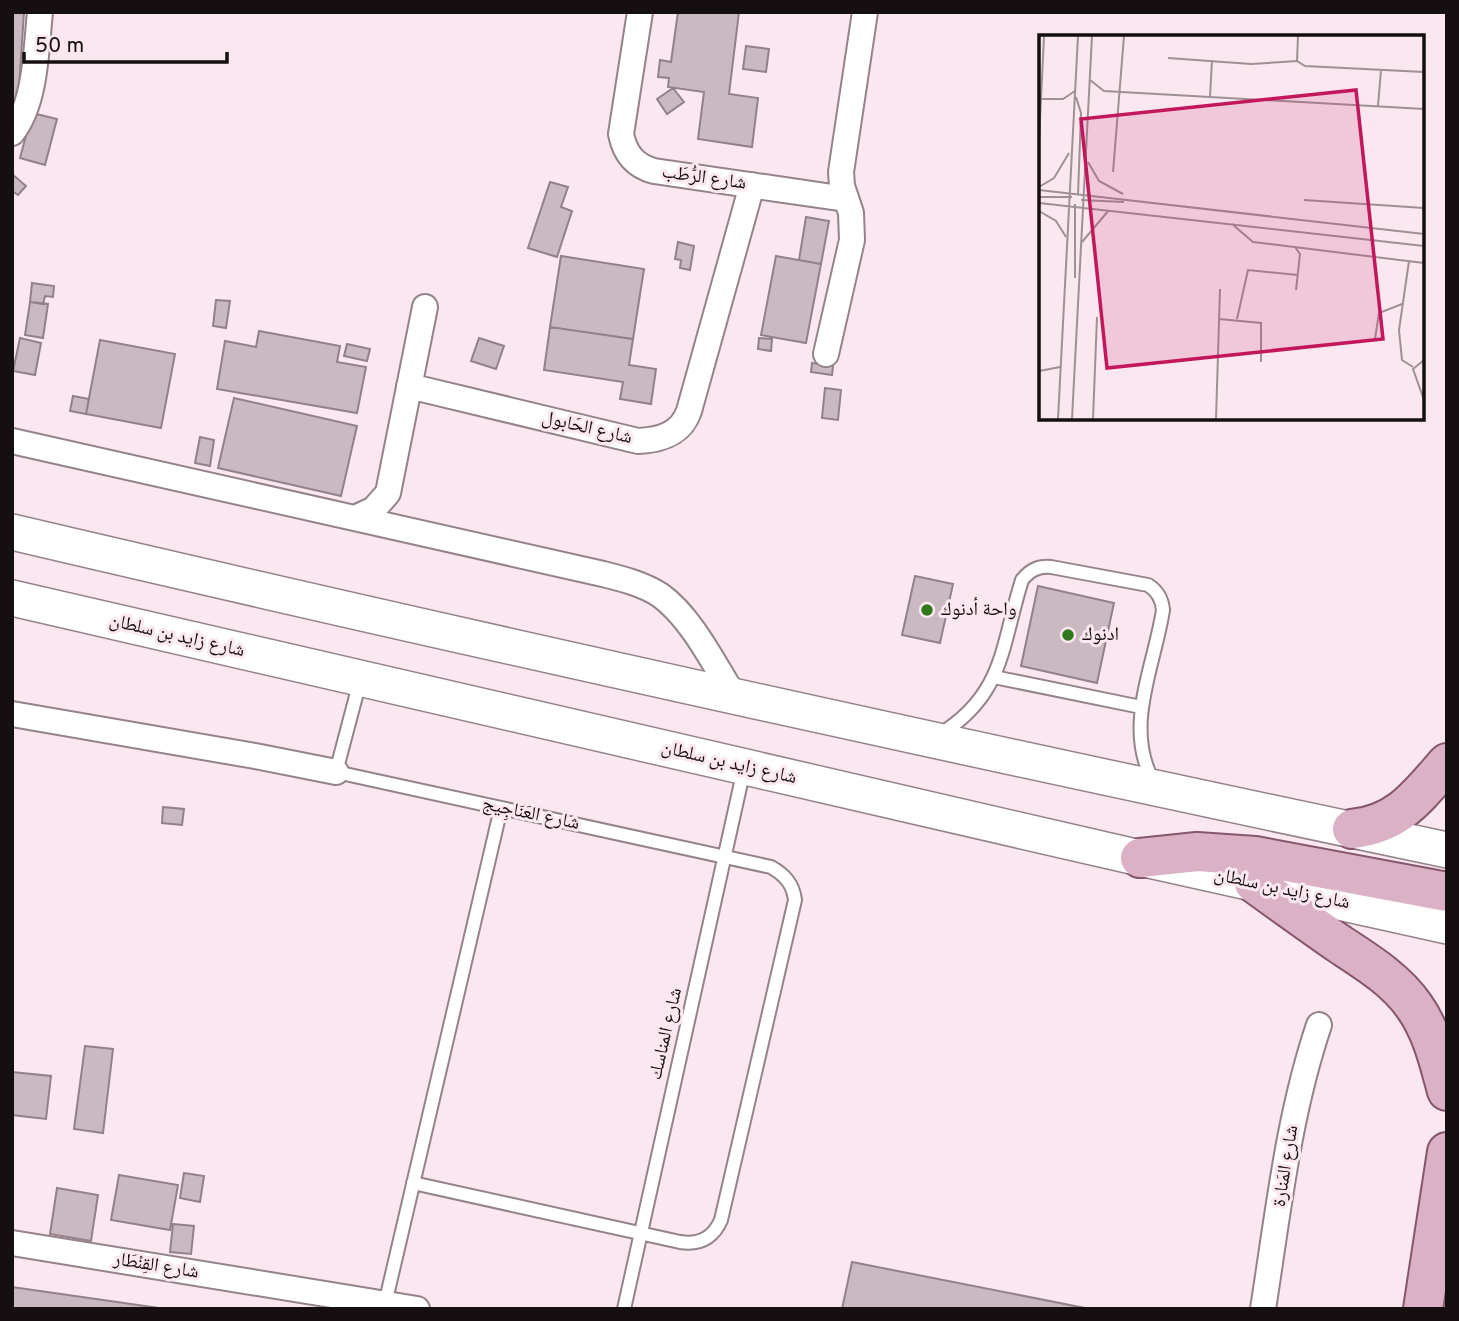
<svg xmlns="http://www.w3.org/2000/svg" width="1459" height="1321" font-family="Overpass,'Noto Naskh Arabic',sans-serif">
	<rect width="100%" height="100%" fill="#fae7ef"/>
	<path fill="#cbb9c1" stroke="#928189" stroke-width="2" d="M12 12H24L17 118H12Z
		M678 12H739L729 94 758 98 752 147 698 139 704 92 668 87 669 78 658 77 660 60 671 62Z
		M746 46 769 49 766 72 743 69Z
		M673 88 684 102 667 114 657 99Z
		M32 113 57 119 45 165 20 158Z
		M12 174 26 186 18 195 12 191Z
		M550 182 568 187 561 207 572 211 557 257 528 248Z
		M806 217 829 221 821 264 799 260Z
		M678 242 694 246 690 270 680 268 681 260 675 259Z
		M561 256 644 269 633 339 550 327Z
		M776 256 821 264 806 343 761 335Z
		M32 283 54 286 53 297 45 296 43 304 30 302Z
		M216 300 230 301 226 328 213 326Z
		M30 302 48 304 43 338 25 335Z
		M550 327 633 339 629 365 656 369 651 404 620 399 623 382 544 370Z
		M259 331 340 346 337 362 366 367 357 413 217 389 225 341 256 347Z
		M20 338 41 343 35 375 13 371Z
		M479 338 504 346 496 369 471 361Z
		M759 338 772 339 771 351 758 349Z
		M100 340 175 354 161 428 86 414Z
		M347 344 370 349 367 361 344 356Z
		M812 363 833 366 832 375 811 372Z
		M825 388 841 390 838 420 822 418Z
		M73 396 89 399 86 414 70 411Z
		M234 398 357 426 341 496 218 468Z
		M200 437 214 440 210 466 195 463Z
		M915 576 953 584 940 643 902 635Z
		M1038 586 1114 603 1097 683 1021 666Z
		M163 807 184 809 182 825 162 823Z
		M85 1046 113 1049 103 1133 74 1129Z
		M12 1072 51 1076 46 1119 12 1115Z
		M184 1173 204 1176 200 1202 180 1198Z
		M119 1175 178 1185 170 1230 111 1220Z
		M57 1188 98 1195 91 1241 50 1234Z
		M173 1224 194 1226 191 1254 170 1252Z
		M852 1262 1090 1309H842Z
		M12 1287 159 1308 12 1309Z"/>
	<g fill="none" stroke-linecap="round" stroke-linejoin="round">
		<g stroke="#94838b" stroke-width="16">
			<path id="lane" d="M994 677 1141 707
				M360 681 336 772 771 867C785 875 793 884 795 900L721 1220C713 1238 700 1245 680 1242L413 1183
				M939 735C1005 694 1001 646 1022 580 1030 570 1038 566 1051 567L1148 585C1158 591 1162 599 1163 610 1154 668 1123 727 1154 783
				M385 1304 501 808
				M624 1309 744 769"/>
		</g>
		<g stroke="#94838b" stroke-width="28">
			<path id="street" d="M640 12 621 134C625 154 635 166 654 171L846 199
				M12 133C36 103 36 50 40 12
				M826 354 852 240 851 213 842 186 841 172 865 12
				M409 386 638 441C661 440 681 434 689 411L752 185
				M12 441 603 574C623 579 643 584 660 595 691 617 714 664 734 696
				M355 518 374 509 388 493 425 307
				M12 714 255 756 336 772
				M12 1243 417 1309
				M1263 1309C1278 1214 1288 1117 1319 1025"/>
		</g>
		<g stroke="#94838b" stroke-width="38">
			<path id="secondary" d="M12 532C489 644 968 749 1447 850
				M12 598 1140 858 1447 926"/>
		</g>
		<g stroke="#86566d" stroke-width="42">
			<path id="primary" d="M1352 829C1399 824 1418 796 1447 763
				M1140 858 1197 852 1255 856 1447 892
				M1254 883C1283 904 1312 925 1341 945 1367 962 1396 980 1414 1006 1432 1031 1439 1062 1447 1091
				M1423 1309 1447 1152"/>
		</g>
		<use href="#lane" stroke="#fff" stroke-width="12"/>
		<use href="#street" stroke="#fff" stroke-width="24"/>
		<use href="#secondary" stroke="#fff" stroke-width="35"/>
		<use href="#primary" stroke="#dbb1c5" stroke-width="38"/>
	</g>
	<g fill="#31781c" stroke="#fae7ef" stroke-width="2.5">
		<circle cx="927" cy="610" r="7"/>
		<circle cx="1068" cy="635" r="7"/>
	</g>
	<g text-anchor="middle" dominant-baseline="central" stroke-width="6" stroke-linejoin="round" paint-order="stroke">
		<g font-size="19" fill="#150f11" stroke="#fae7ef">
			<text transform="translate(704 178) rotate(8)">شارع الرُّطَب</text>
			<text transform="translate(587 428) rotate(13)">شارع الحَابول</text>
			<text transform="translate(177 636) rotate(13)">شارع زايد بن سلطان</text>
			<text transform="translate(729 763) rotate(13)">شارع زايد بن سلطان</text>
			<text transform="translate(531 814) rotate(12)">شارع العَنَاجِيج</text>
			<text transform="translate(1282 889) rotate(12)">شارع زايد بن سلطان</text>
			<text transform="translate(666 1034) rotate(-77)">شارع المناسك</text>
			<text transform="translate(1286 1166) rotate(-81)">شارع المَنارة</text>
			<text transform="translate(156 1266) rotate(9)">شارع القِنْطَار</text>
		</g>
		<g font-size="19" fill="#150f11" stroke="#fae7ef" text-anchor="start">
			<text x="941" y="610">واحة أدنوك</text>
			<text x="1082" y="635">ادنوك</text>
		</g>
	</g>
	<g transform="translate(1039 35)">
		<rect width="385" height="385" fill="#fae7ef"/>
		<path fill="none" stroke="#9e9196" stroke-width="2" d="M129 23 212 29 258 26 266 31 385 37M258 26 259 1M51 45 65 56 385 74M37 62 42 78 39 160M171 62 173 25M0 64H24L36 56M339 71 342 35M0 106 5 1M49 127 60 146 84 159M74 137 85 1M0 152 15 143 30 118M0 155 385 199M0 162H33M42 165 85 167M265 165 385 173M0 168 385 211M36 169V243M0 176 17 186 27 202M193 189 214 207 385 228M43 207 70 175M256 212 261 219 257 255M370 226 360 295 363 325 374 332M180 284 222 288V327M198 284 209 235 259 240M336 304 340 278 363 269M385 325 374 334 385 365M0 336 21 332M19 384 39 1M33 384 53 1M54 384 58 282M177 384 181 254"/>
		<path fill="#c2185b" fill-opacity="0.15" stroke="#c2185b" stroke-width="3.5" d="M317 55 344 304 68 333 42 84Z"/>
		<rect width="385" height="385" fill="none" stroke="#150f11" stroke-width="3.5"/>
	</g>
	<rect width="1459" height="1321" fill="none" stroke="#150f11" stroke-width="28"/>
	<path d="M24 52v10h203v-10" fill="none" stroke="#150f11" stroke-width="3.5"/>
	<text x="35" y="52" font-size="21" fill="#150f11" stroke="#fae7ef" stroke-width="5" paint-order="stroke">50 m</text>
</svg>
